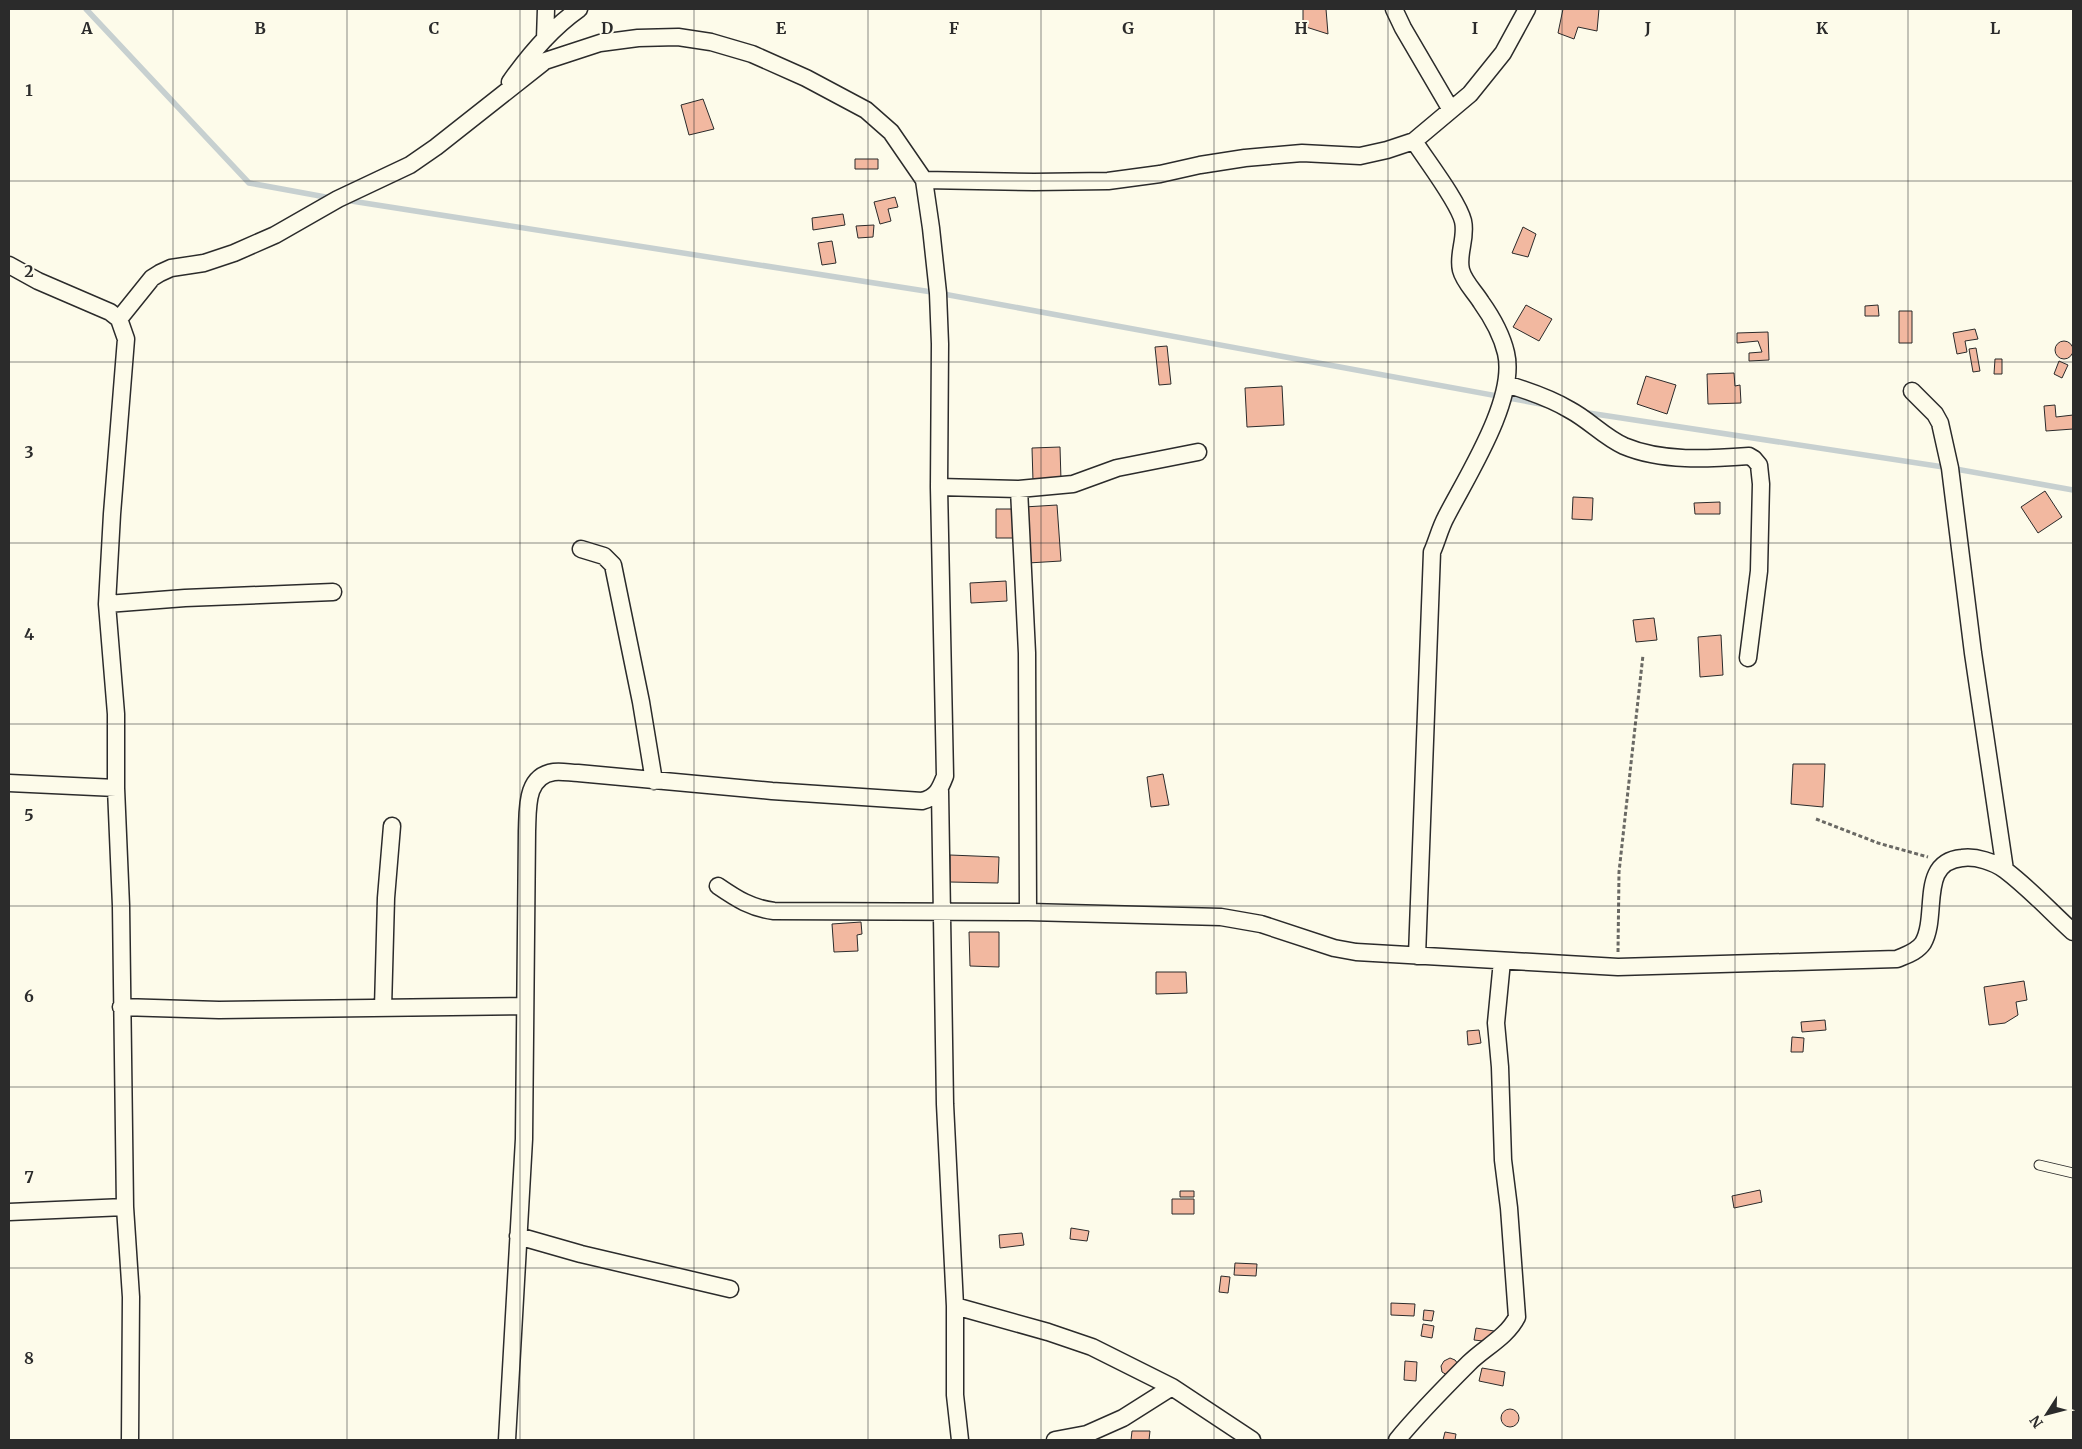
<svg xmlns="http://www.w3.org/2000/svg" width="2082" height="1449" font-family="Merriweather,serif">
	<rect width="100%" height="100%" fill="#fdfbea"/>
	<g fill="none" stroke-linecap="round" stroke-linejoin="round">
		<path stroke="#c7d0d0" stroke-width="5.5" d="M86 9 249 183 331 198
			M345 200 938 293 1546 405
			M1582 412 1950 468 2073 490"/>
	</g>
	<path fill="#f2b8a0" stroke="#2b2b2b" d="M1303 9H1326L1328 34 1303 26Z
		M1563 9H1599L1597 31 1578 27 1574 39 1558 33Z
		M703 99 714 129 689 135 681 105Z
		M855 159H878V169H855Z
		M895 197 898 207 888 209 891 221 880 224 874 202Z
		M843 214 845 225 813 230 812 218Z
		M874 225 873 237 858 238 856 226Z
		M1523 227 1536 234 1528 257 1512 253Z
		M832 241 836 263 822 265 818 243Z
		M1526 305 1552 319 1539 341 1513 327Z
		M1878 305 1879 316H1865V306Z
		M1899 311H1912V343H1899Z
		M1975 329 1978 339 1965 341 1967 352 1957 354 1953 333Z
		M1768 332 1769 360 1749 361V353L1762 352 1758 341 1737 343V333Z
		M2055 350a9 9 0 1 1 18 0a9 9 0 1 1-18 0Z
		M1167 346 1171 384 1159 385 1155 347Z
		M1976 348 1980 371 1973 372 1969 349Z
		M1995 359H2002V374H1994Z
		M2059 361 2068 365 2062 378 2054 374Z
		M1734 373 1735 386 1740 385 1741 403 1708 404 1707 374Z
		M1646 376 1676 385 1667 414 1637 404Z
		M1282 386 1284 425 1247 427 1245 388Z
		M2055 405 2056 417 2073 415V429L2046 431 2044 406Z
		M1060 447 1061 480 1033 481 1032 448Z
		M2045 491 2062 517 2038 533 2021 507Z
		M1573 497 1593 498 1592 520 1572 519Z
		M1720 502V514H1695L1694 503Z
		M1057 505 1061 561 1028 563 1024 507Z
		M996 509H1015V538H996Z
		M1006 581 1007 601 971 603 970 583Z
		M1654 618 1657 640 1636 642 1633 620Z
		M1721 635 1723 675 1700 677 1698 637Z
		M1793 764H1825L1823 807 1791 804Z
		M1163 774 1169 805 1151 807 1147 777Z
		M950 855 999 857 998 883 950 882Z
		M861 922 862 934 857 935 858 951 834 952 832 924Z
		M969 932H999V967L970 966Z
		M1156 972H1186L1187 993 1156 994Z
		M2024 981 2027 1000 2016 1002 2018 1015 2005 1023 1989 1025 1984 987Z
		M1825 1020 1826 1030 1802 1032 1801 1022Z
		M1479 1030 1481 1043 1468 1045 1467 1031Z
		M1792 1037 1804 1038 1803 1052H1791Z
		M1760 1190 1762 1202 1734 1208 1732 1196Z
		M1180 1191H1194V1197H1180Z
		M1172 1199H1194V1214H1172Z
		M1071 1228 1089 1231 1087 1241 1070 1239Z
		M1022 1233 1024 1245 1000 1248 999 1235Z
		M1235 1263 1257 1264 1256 1276 1234 1275Z
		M1221 1276 1230 1277 1228 1293 1219 1292Z
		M1391 1303 1415 1304 1414 1316 1391 1315Z
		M1424 1310 1434 1311 1432 1321 1423 1320Z
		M1423 1324 1434 1326 1432 1338 1421 1336Z
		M1476 1328 1494 1331 1492 1342 1474 1340Z
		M1450 1358 1455 1360 1458 1364 1447 1375 1442 1372 1441 1366 1444 1361Z
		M1405 1361 1417 1362 1416 1381 1404 1380Z
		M1482 1368 1505 1372 1503 1386 1479 1381Z
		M1501 1418a9 9 0 1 1 18 0a9 9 0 1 1-18 0Z
		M1132 1431H1150L1149 1440H1131Z
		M1445 1432 1456 1434 1455 1440H1443Z"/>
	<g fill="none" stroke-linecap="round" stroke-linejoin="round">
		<g stroke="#2b2b2b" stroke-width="11">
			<path id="service" d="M2039 1165 2073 1173"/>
		</g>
		<g stroke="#2b2b2b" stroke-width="19">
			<path id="minor" d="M1394 9 1403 28 1451 110
				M545 39 546 9
				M510 82C529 55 552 28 579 9
				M1414 141C1426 160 1458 201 1463 221 1467 238 1457 254 1461 270 1464 282 1475 292 1481 302 1491 316 1502 336 1506 353 1517 399 1467 476 1446 517 1440 528 1437 541 1432 552L1417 956
				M924 180 1034 182 1108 181 1160 174 1200 165 1245 158 1302 153 1360 156 1387 150 1414 141 1470 94 1503 53 1527 9
				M9 265 38 281 110 312 119 319 126 339 112 514 107 604 116 714V788L121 906 125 1207 131 1297 130 1440
				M119 319 152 278 160 273 171 268 204 263 234 253 275 235 338 199 410 165 436 147 545 61 600 43 638 38 678 37 711 42 752 54 806 78 866 110 891 132 924 180 931 228 938 293 940 344 939 487 945 776C940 789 937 797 922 801L772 791 578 773C571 773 562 771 554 772 525 776 528 809 527 831L524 1139 507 1440
				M1506 384C1529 391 1550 398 1570 410 1589 420 1604 437 1624 446 1662 462 1708 459 1749 456L1754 459 1759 465 1761 484 1759 571 1748 658
				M1912 391 1935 414 1940 423 1950 468 1973 653 2005 870
				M939 487 1019 489 1073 484 1117 468 1198 452
				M1019 489 1027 653 1028 912
				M581 549 604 556 613 565 641 702 654 781
				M107 604 185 598 333 592
				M9 783 116 788
				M940 791 945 1104 955 1306V1395L960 1440
				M718 886C737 899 751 908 774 911L1028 912 1221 917 1261 924 1334 948 1356 952 1618 967 1897 959C1906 955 1917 952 1923 943 1939 915 1918 862 1962 858 1976 856 1994 862 2005 870 2029 888 2051 912 2073 932
				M121 1007 219 1010 524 1006
				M383 1008 386 898 392 826
				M9 1212 125 1207
				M518 1236 581 1254 730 1289
				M955 1306 1048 1332 1092 1347 1172 1387 1252 1440
				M1055 1440 1087 1434 1123 1418 1172 1387
				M1397 1440C1419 1413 1444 1388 1469 1363 1484 1348 1507 1337 1517 1317L1509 1208 1503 1160 1500 1067 1496 1023 1502 961"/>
		</g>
		<path stroke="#6a6964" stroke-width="3" stroke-dasharray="4 2.5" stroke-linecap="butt" d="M1816 819 1878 843 1928 857
			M1618 952 1619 872 1643 655"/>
		<use href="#service" stroke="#fdfbea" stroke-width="9"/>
		<use href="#minor" stroke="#fdfbea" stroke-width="16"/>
	</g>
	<path fill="none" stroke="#2b2b2b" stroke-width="1" stroke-opacity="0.55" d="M173 9V1440M347 9V1440M520 9V1440M694 9V1440M868 9V1440M1041 9V1440M1214 9V1440M1388 9V1440M1562 9V1440M1735 9V1440M1908 9V1440M9 181H2073M9 362H2073M9 543H2073M9 724H2073M9 906H2073M9 1087H2073M9 1268H2073"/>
	<g font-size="16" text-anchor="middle" font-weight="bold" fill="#2b2b2b" stroke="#fdfbea" stroke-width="4" stroke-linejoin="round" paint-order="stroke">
		<text x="87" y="34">A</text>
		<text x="260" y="34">B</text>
		<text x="434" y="34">C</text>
		<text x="607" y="34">D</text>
		<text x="781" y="34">E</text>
		<text x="954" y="34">F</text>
		<text x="1128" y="34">G</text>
		<text x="1301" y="34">H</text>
		<text x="1475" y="34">I</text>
		<text x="1648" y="34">J</text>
		<text x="1822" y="34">K</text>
		<text x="1995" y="34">L</text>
		<text x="29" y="96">1</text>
		<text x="29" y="277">2</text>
		<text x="29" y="458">3</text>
		<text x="29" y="640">4</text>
		<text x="29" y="821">5</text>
		<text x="29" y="1002">6</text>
		<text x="29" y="1183">7</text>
		<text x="29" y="1364">8</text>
	</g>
	<rect width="2082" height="1449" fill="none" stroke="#2b2b2b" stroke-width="20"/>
	<g transform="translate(2047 1414) rotate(234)" stroke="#fdfbea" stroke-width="4" paint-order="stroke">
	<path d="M0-4L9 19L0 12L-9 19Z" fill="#2b2b2b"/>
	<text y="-8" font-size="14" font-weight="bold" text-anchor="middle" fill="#2b2b2b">N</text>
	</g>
</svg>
